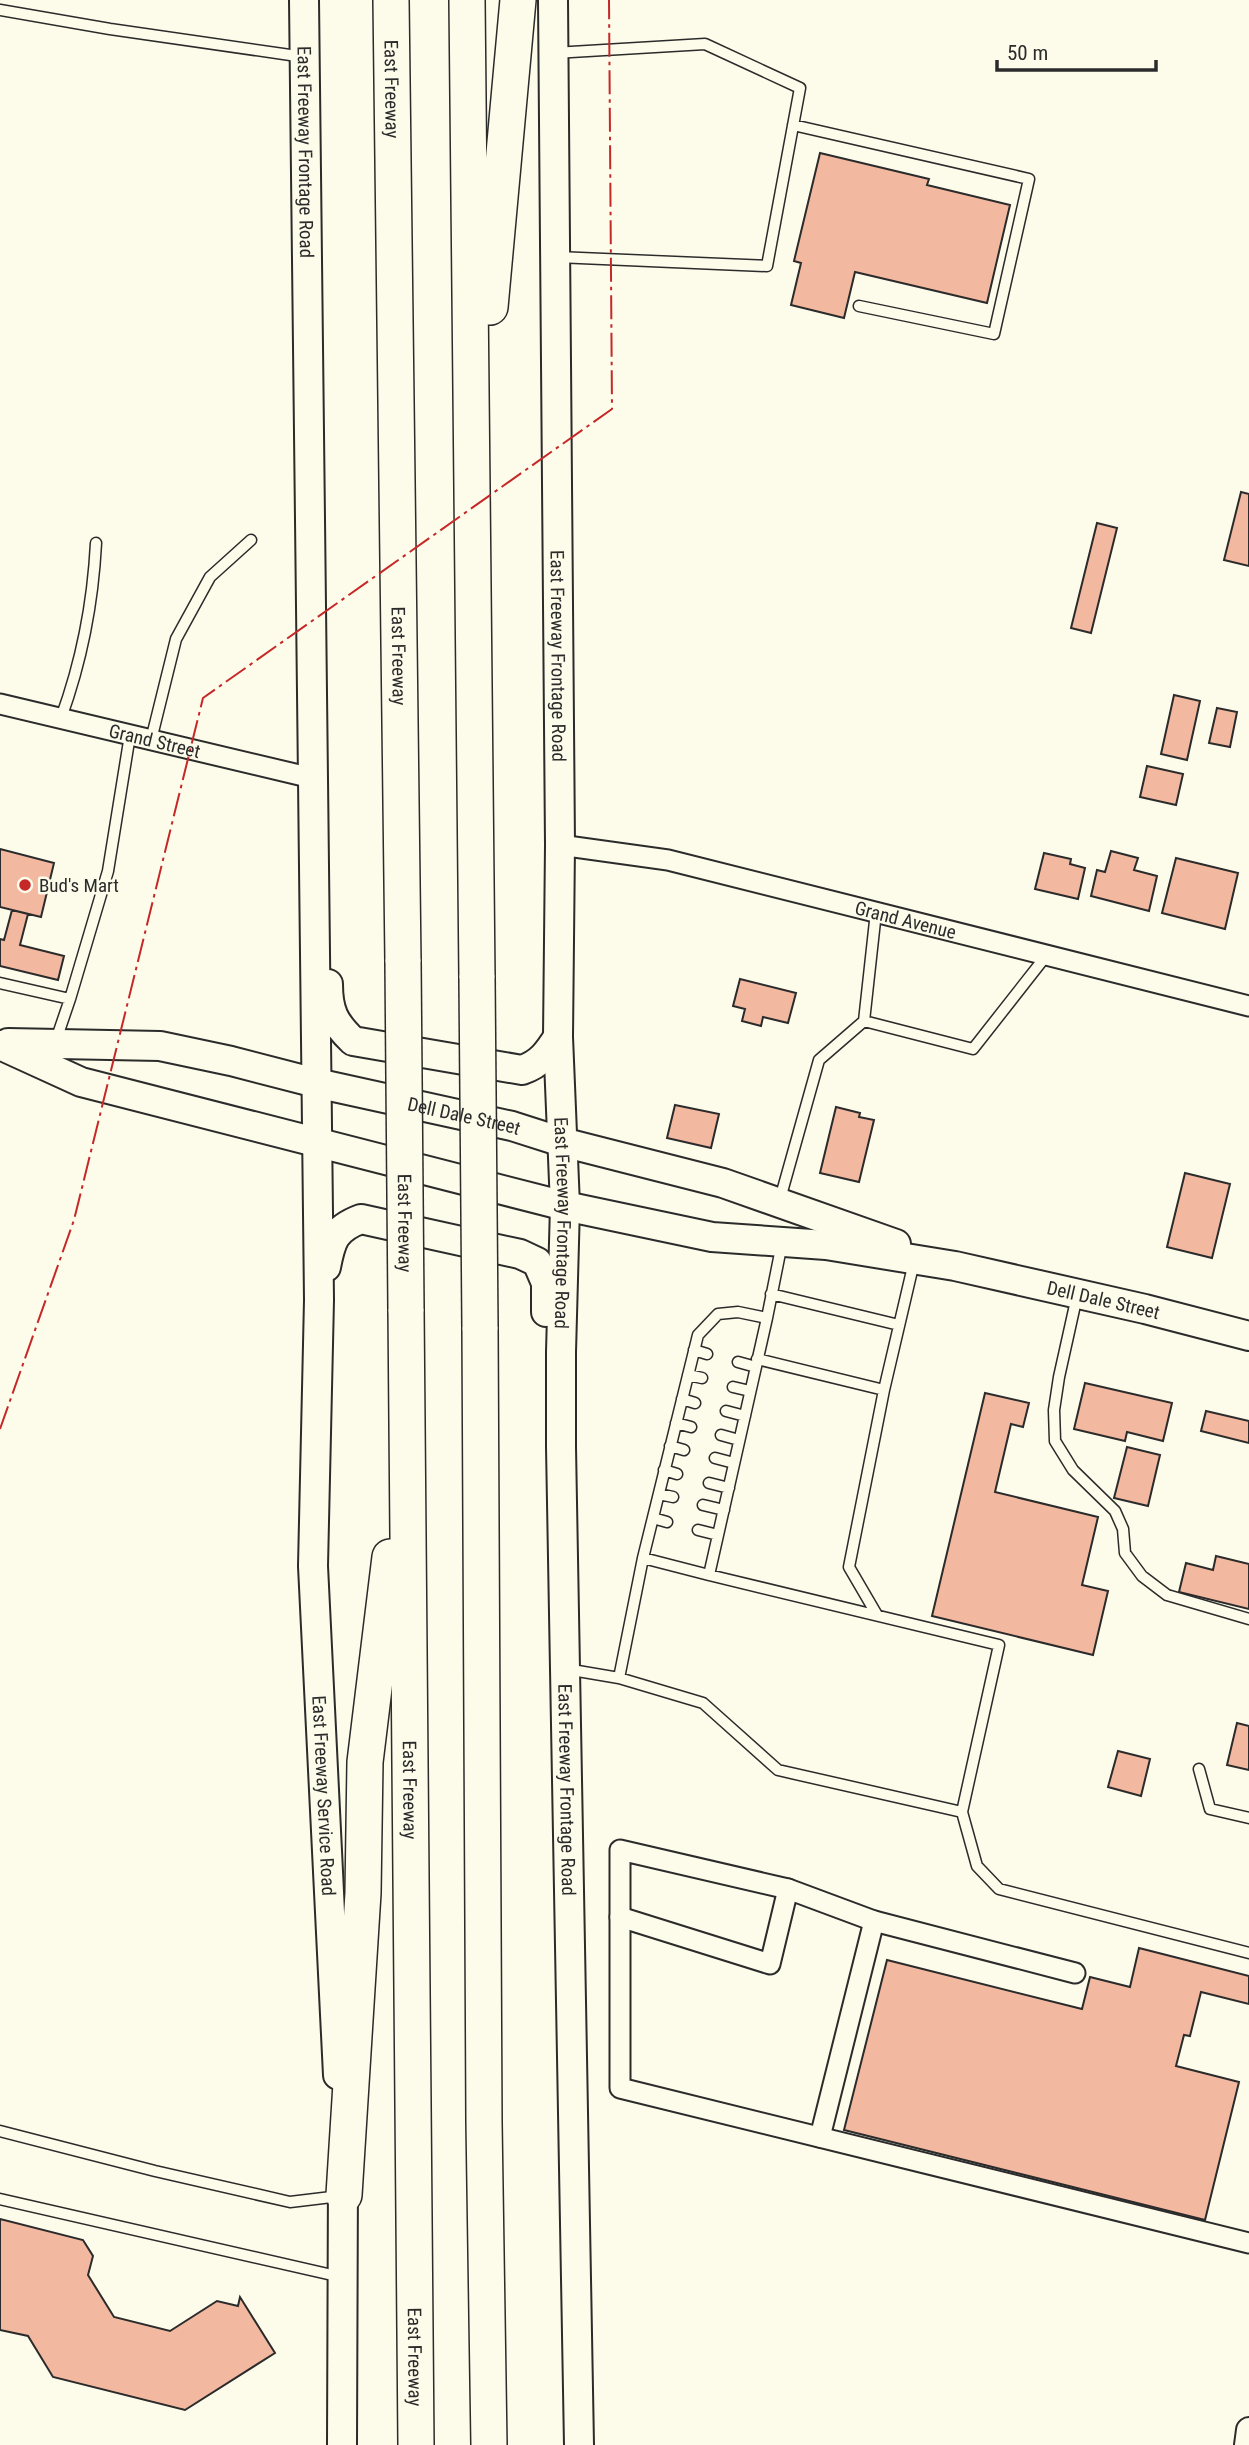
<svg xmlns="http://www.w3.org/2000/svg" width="1249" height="2445" font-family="'Roboto Condensed',sans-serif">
	<rect width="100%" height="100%" fill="#fdfbea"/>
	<path fill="#f2b8a0" stroke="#2b2b2b" stroke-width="2" d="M820 153 929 179 927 185 1010 205 987 303 855 272 844 318 791 305 801 263 794 261Z
		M1241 492 1249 494V566L1224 560Z
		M1097 523 1117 528 1091 633 1071 628Z
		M1174 695 1200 701 1187 760 1161 754Z
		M1217 708 1237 712 1230 747 1209 743Z
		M1147 766 1183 774 1176 805 1140 797Z
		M0 849 54 863 41 917 0 907Z
		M1111 851 1138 858 1134 870 1157 876 1149 911 1091 896 1097 870 1105 872Z
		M1044 853 1071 859 1070 864 1085 868 1078 899 1035 889Z
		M1176 858 1238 873 1225 929 1162 913Z
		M12 910 28 914 20 945 64 956 58 980 0 966V939L4 940Z
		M740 979 796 993 788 1023 763 1017 761 1026 742 1021 745 1009 733 1006Z
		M675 1105 719 1114 711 1148 667 1138Z
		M836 1107 860 1113 859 1117 874 1120 859 1182 820 1173Z
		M1185 1173 1230 1184 1212 1258 1167 1247Z
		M1085 1383 1172 1403 1163 1441 1127 1432 1125 1441 1074 1429Z
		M985 1393 1029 1403 1023 1427 1011 1424 995 1492 1098 1517 1082 1585 1108 1591 1093 1655 932 1616Z
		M1206 1411 1249 1421V1443L1201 1431Z
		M1127 1447 1160 1455 1148 1506 1114 1498Z
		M1216 1556 1249 1564V1609L1179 1592 1186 1563 1213 1570Z
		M1237 1723 1249 1726V1770L1227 1765Z
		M1118 1751 1150 1759 1141 1796 1108 1787Z
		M1139 1948 1249 1976V2004L1201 1992 1190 2036 1184 2035 1176 2066 1239 2082 1205 2220 844 2130 887 1960 1082 2009 1090 1977 1130 1987Z
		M0 2219 83 2240 93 2256 88 2275 114 2317 170 2331 217 2301 238 2306 240 2297 275 2353 185 2410 53 2377 28 2336 0 2330Z"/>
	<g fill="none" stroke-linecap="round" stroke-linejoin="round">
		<g stroke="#2b2b2b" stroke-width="13">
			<path id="service" d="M0 10 110 29 304 57
				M554 53 705 44 800 88 767 266 557 257
				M793 125 1029 179 994 334 859 306
				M61 718C81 663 93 602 96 543
				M151 740 176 639 210 577 251 540
				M876 912 864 1021 973 1049 1046 956
				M0 983 70 999 108 871 130 735
				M56 1040 70 999
				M780 1199 819 1060 864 1021
				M771 1294 899 1325
				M1077 1296 1059 1377 1054 1410 1055 1441 1073 1470 1115 1511 1123 1529 1125 1553 1142 1576 1167 1595 1249 1619
				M767 1318 782 1243
				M694 1350 707 1354
				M757 1359 884 1390 914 1262
				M738 1362 756 1367
				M688 1375 702 1378
				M733 1387 750 1391
				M682 1399 695 1403
				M726 1411 745 1416
				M676 1423 691 1427
				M721 1435 739 1440
				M670 1446 684 1450
				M715 1458 734 1463
				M664 1470 677 1474
				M709 1483 729 1488
				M659 1494 673 1497
				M703 1505 724 1510
				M653 1518 667 1522
				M698 1530 718 1535
				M709 1575 999 1645 962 1812 977 1866 999 1889 1249 1953
				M877 1615 849 1567 884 1390
				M566 1669 619 1678 703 1703 778 1770 962 1812
				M619 1678 643 1558 698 1335 718 1314 738 1312 767 1318 709 1575 643 1558
				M1199 1769 1210 1809 1249 1818
				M0 2131 155 2171 290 2202 340 2196
				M0 2199 341 2277"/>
		</g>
		<g stroke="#2b2b2b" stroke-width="23">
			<g id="minor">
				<path id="s1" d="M0 704 312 778"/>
				<path id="s2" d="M560 845 668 860 1249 1006"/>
				<path d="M620 1917 770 1964 788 1889"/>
				<path d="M1075 1973 874 1921 788 1889 620 1850V2088L1249 2243"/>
				<path d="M820 2137 874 1921"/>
			</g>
		</g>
		<g stroke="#2b2b2b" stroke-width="28">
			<path id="tertiary" d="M1247 2445 1249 2430"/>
		</g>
		<g stroke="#2b2b2b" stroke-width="32">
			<g id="secondary">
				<path id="s3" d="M304 0 319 1300 313 1566 338 2075"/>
				<path id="s4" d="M553 0 560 845 558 1037 565 1206 561 1352V1447L579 2445"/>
				<path d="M328 984C328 1011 334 1023 353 1041L522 1070C540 1064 548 1053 558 1037"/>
				<path id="s5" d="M8 1043 160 1046 231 1061 316 1083 512 1126 562 1142 723 1183 896 1244"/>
				<path id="s6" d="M0 1045 81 1082 565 1206 712 1237 826 1245 955 1266 1145 1309 1249 1336"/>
				<path d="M326 1267C331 1241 334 1229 361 1219L520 1254 537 1262 546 1283V1312"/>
				<path d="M342 2445 343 2175"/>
			</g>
		</g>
		<g stroke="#2b2b2b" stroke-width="38">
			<g id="motorway">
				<path id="s7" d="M391 0 403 962"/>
				<path d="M467 0 477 978"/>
				<path d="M490 307 518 0"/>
				<path id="s8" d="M406 1309 416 2445"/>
				<path d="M480 1327 484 2122 489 2445"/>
				<path d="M344 2195 363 1893 365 1762 390 1557"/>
			</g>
		</g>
		<use href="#service" stroke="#fdfbea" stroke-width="10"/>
		<use href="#minor" stroke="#fdfbea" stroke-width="19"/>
		<use href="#tertiary" stroke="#fdfbea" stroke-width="24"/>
		<use href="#secondary" stroke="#fdfbea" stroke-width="28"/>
		<use href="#motorway" stroke="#fdfbea" stroke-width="35"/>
		<g stroke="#2b2b2b" stroke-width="38" stroke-linecap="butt">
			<g id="motorway-bridge">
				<path id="s9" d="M403 962 406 1309"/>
				<path d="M477 978 480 1327"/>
			</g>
		</g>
		<use href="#motorway-bridge" stroke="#fdfbea" stroke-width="35"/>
		<path stroke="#c62828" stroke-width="2" stroke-dasharray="24 5 3.5 5" stroke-linecap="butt" d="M0 1429 74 1220 203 698 612 409 609 0"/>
	</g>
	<circle fill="#c62828" stroke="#fdfbea" stroke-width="2.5" cx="25" cy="885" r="7"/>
	<g text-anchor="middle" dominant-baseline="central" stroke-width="5" stroke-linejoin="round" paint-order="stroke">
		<g font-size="19" fill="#2b2b2b" stroke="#fdfbea">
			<text stroke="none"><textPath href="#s7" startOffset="89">East Freeway</textPath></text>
			<text stroke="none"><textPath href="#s3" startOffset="152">East Freeway Frontage Road</textPath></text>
			<text stroke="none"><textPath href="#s7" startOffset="656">East Freeway</textPath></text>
			<text stroke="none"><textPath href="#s4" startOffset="656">East Freeway Frontage Road</textPath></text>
			<text stroke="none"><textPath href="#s1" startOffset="159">Grand Street</textPath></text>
			<text stroke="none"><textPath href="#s2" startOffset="354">Grand Avenue</textPath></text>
			<text stroke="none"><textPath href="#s5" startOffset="464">Dell Dale Street</textPath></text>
			<text stroke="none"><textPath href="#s9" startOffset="261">East Freeway</textPath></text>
			<text stroke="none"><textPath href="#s4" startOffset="1223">East Freeway Frontage Road</textPath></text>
			<text stroke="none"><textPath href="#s6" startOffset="1136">Dell Dale Street</textPath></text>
			<text stroke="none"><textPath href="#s8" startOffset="481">East Freeway</textPath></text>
			<text stroke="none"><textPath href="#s4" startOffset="1790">East Freeway Frontage Road</textPath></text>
			<text stroke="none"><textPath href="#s3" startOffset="1796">East Freeway Service Road</textPath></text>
			<text stroke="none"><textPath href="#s8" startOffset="1048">East Freeway</textPath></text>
		</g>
		<g font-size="19" fill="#2b2b2b" stroke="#fdfbea" text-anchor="start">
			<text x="39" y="885">Bud's Mart</text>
		</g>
	</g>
	<path d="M997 60v10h159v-10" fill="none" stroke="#2b2b2b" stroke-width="3.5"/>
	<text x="1007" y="60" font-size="21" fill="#2b2b2b" stroke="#fdfbea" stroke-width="5" paint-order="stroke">50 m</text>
</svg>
